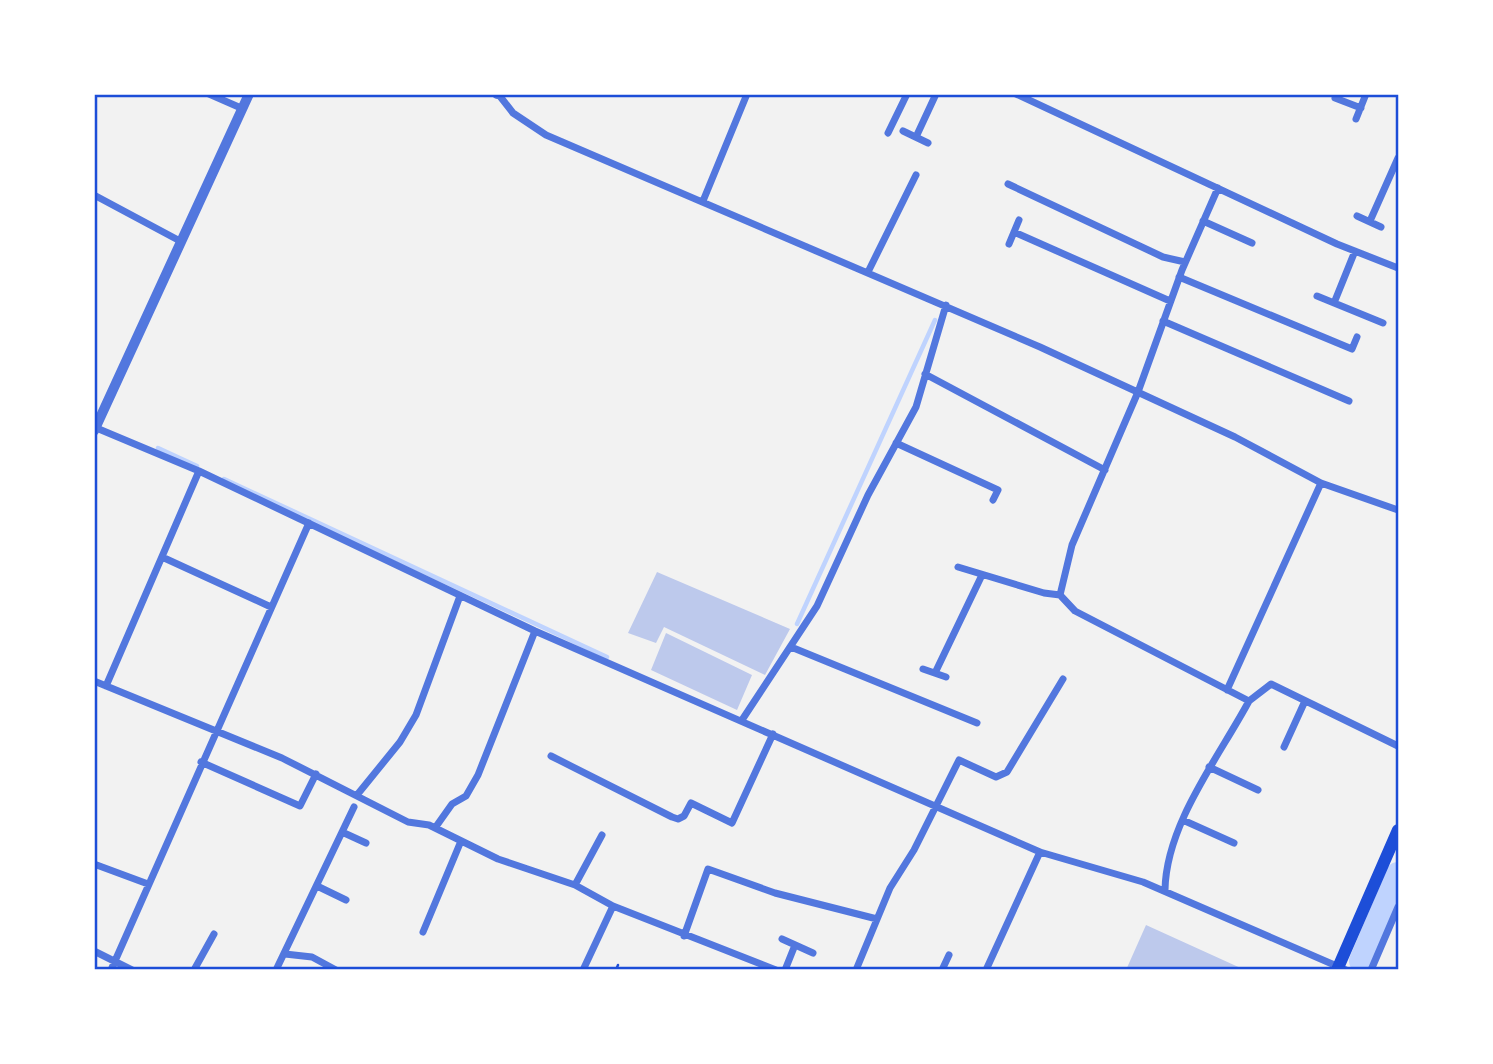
<svg xmlns="http://www.w3.org/2000/svg" width="1493" height="1064" font-family="Commissioner,sans-serif">
	<rect width="100%" height="100%" fill="#f2f2f2"/>
	<g fill="none" stroke-linecap="round" stroke-linejoin="round">
		<path stroke="#bfd3fe" stroke-width="4.5" d="M158 448 197 466
			M224 479 607 657
			M797 624 935 320"/>
		<path stroke="#bfd3fe" stroke-width="24" d="M1361 961 1398 874"/>
	</g>
	<path fill="#bdc9ec" d="M657 572 790 629 765 675 664 627 656 643 628 633Z
		M666 633 752 675 737 710 651 670Z
		M1146 925 1245 970H1126Z"/>
	<g fill="none" stroke-linecap="round" stroke-linejoin="round">
		<path stroke="#1d4ed8" stroke-width="2.5" d="M616 970 618 965"/>
		<path stroke="#5277de" stroke-width="7" d="M209 94 241 108
			M1016 94 1337 244 1398 268
			M499 95 513 113 546 135 1040 347 1235 437 1321 483 1398 510
			M1335 98 1361 108
			M1356 119 1366 94
			M903 131 928 143
			M888 133 907 94
			M916 137 936 94
			M1008 184 1163 257 1185 262
			M94 195 180 241
			M703 201 747 94
			M1357 216 1381 227
			M1203 221 1252 243
			M1370 221 1398 158
			M1014 232 1170 301
			M1009 244 1019 220
			M868 272 916 175
			M1179 277 1352 349 1357 337
			M1317 296 1383 323
			M1334 303 1355 251
			M1163 321 1349 401
			M925 374 1105 470
			M94 427 199 471 535 631 1040 852 1143 882 1346 970
			M896 443 998 490 993 500
			M162 557 271 607
			M958 567 1044 593 1060 595 1075 611 1249 701 1271 684 1398 746
			M1060 595 1072 545 1138 392 1182 270 1218 188
			M791 647 977 723
			M923 669 946 677
			M935 673 982 575
			M94 681 282 758 408 822 429 825 498 859 575 885 613 906 776 970
			M106 686 199 471
			M1227 690 1321 483
			M742 720 817 606 868 495 916 407 946 305
			M1284 747 1305 701
			M551 756 672 817 678 819 684 816 691 803 732 823 773 734
			M201 762 300 806 316 774
			M1209 767 1258 790
			M357 795 400 742 416 715 460 596
			M1185 821 1234 843
			M435 828 452 804 466 796 478 775 535 631
			M342 832 366 843
			M94 864 148 884
			M575 885 602 835
			M317 886 346 900
			M1165 890C1166 824 1219 757 1249 701
			M423 932 461 841
			M684 936 708 869 775 893 877 919
			M782 939 813 953
			M94 951 132 970
			M285 954 312 957 336 970
			M111 970 309 523
			M194 970 214 934
			M276 970 354 807
			M583 970 613 906
			M785 970 795 945
			M856 970 890 888 914 850 959 760 996 777 1007 772 1063 679
			M942 970 949 955
			M986 970 1040 852
			M1371 970 1398 907"/>
		<path stroke="#5277de" stroke-width="10" d="M497 94H500
			M94 431 249 94"/>
		<path stroke="#1d4ed8" stroke-width="12" d="M1337 970 1398 830"/>
	</g>
	<rect width="1493" height="1064" fill="none" stroke="#ffffff" stroke-width="192"/>
	<rect x="96" y="96" width="1301" height="872" fill="none" stroke="#1d4ed8" stroke-width="2.5"/>
</svg>
